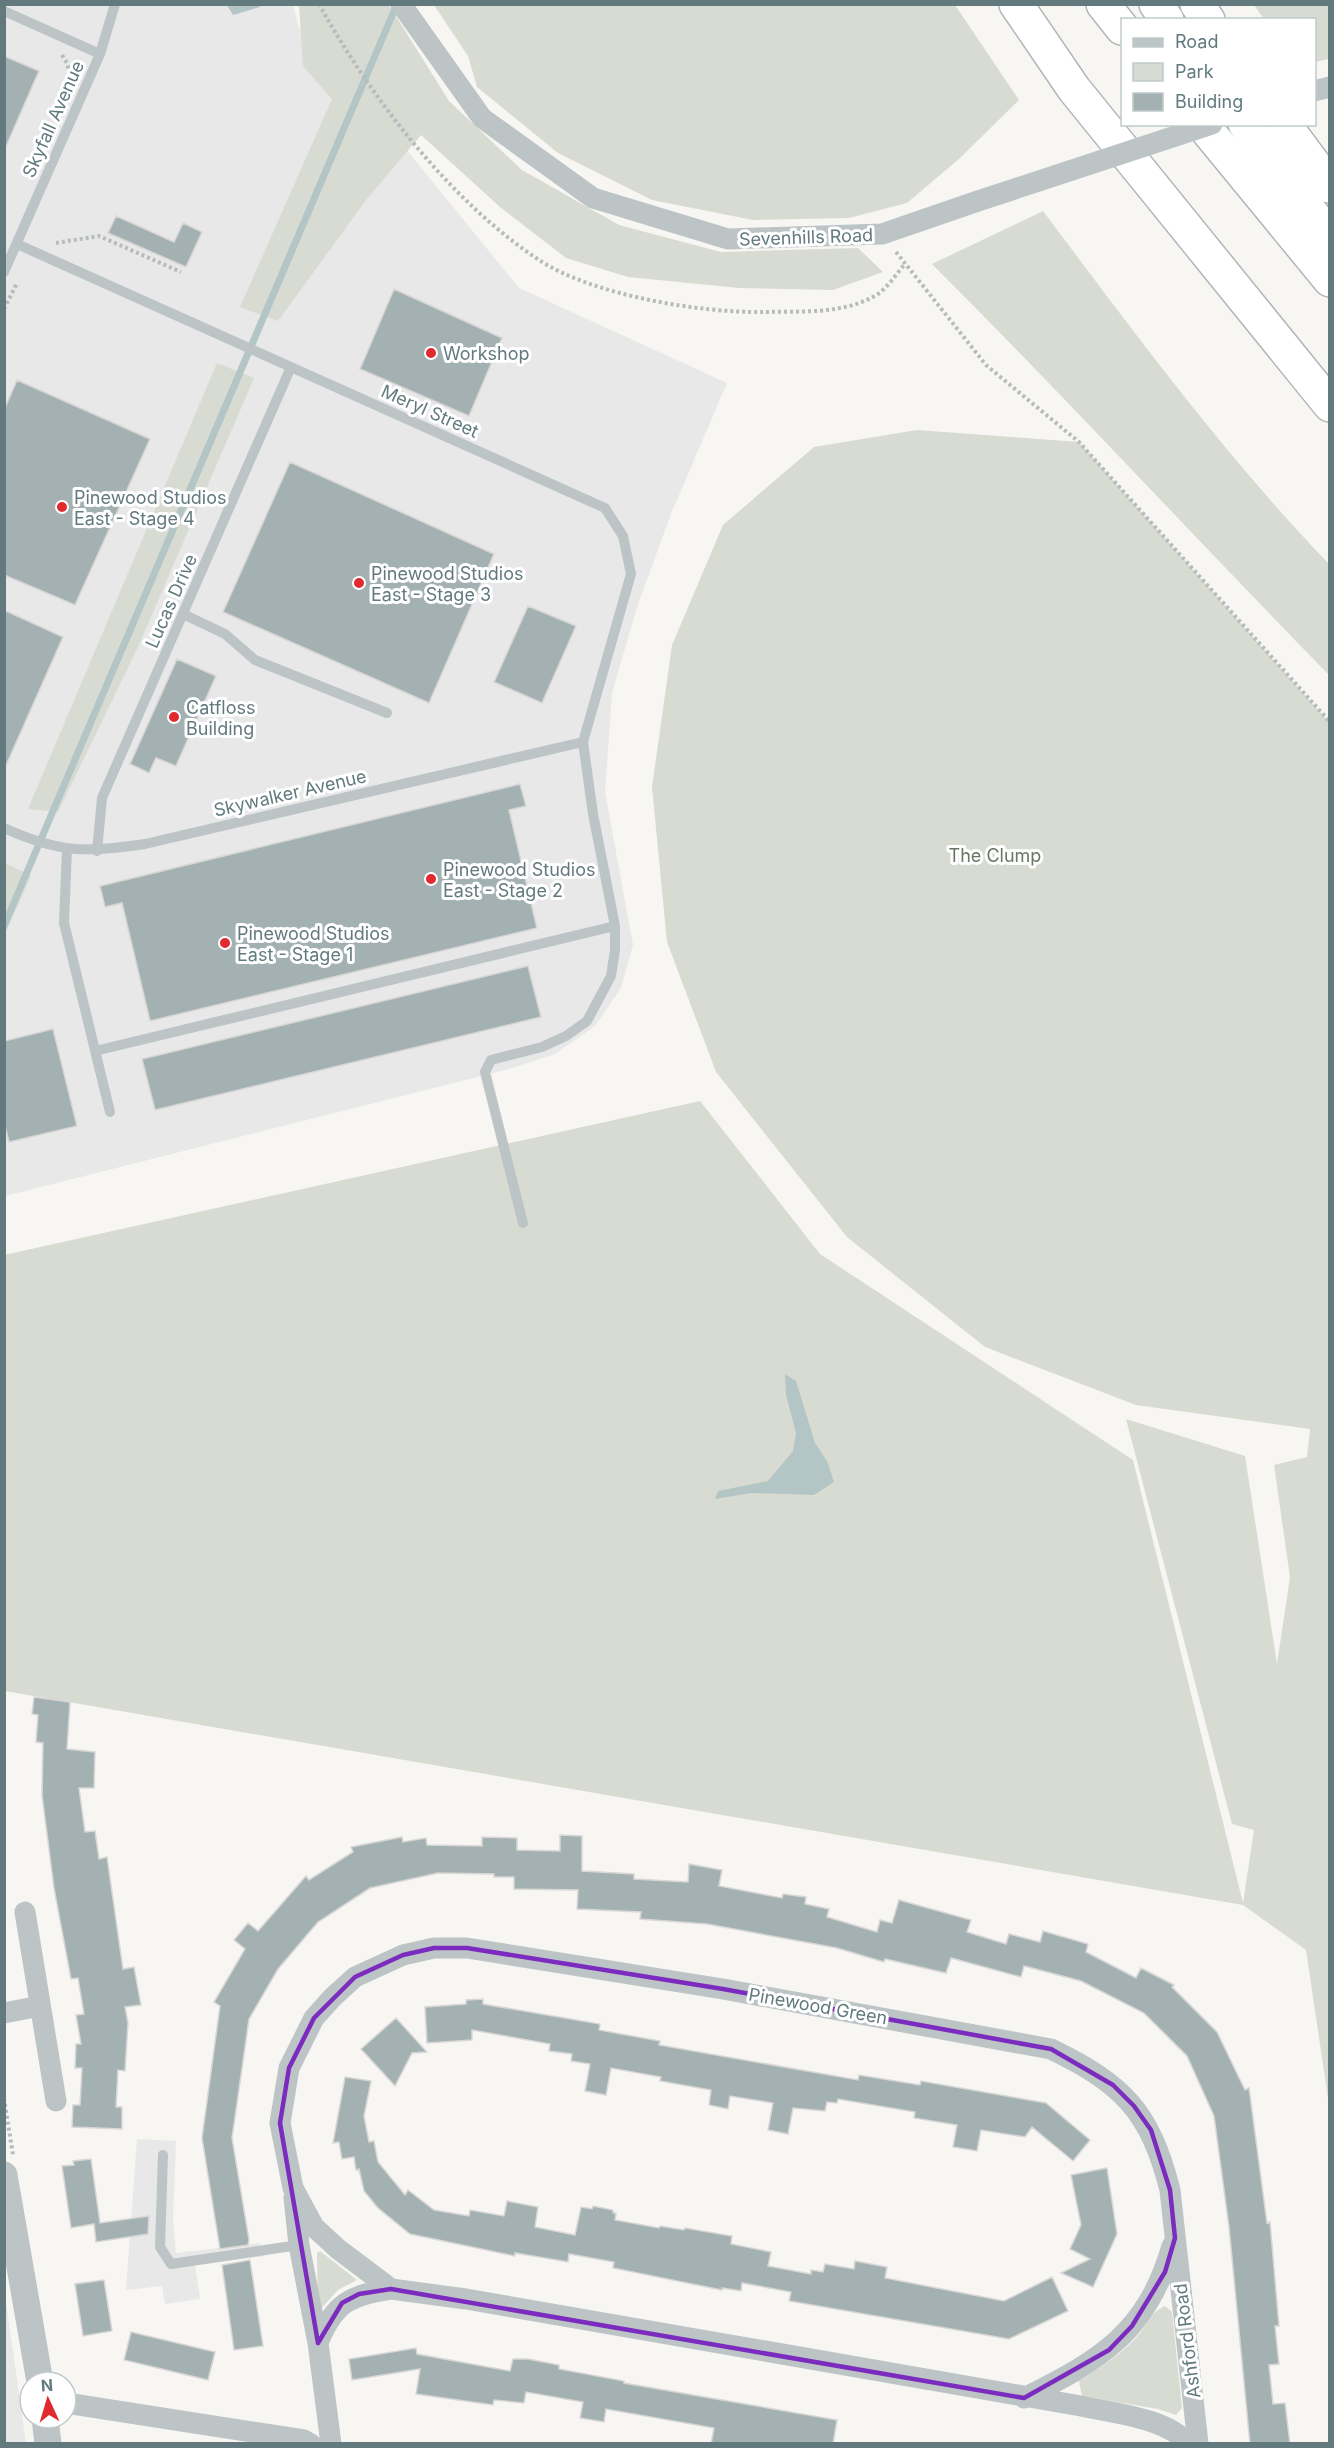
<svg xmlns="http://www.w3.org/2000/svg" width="1334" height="2448" font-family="Inter,sans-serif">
	<rect width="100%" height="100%" fill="#f7f6f3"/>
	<path fill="#e7e8e7" d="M5 5H293L299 28 410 154 519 288 727 383 671 514 637 607 612 693 605 792 633 945 621 988 595 1026 555 1054 509 1069 5 1196Z
		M137 2139 176 2141 173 2220 176 2253 260 2243 265 2256 195 2265 200 2299 165 2304 162 2286 126 2290Z
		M5 2295 26 2443H5Z"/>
	<path fill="#d8dbd2" d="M299 5H389L449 101 522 170 619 225 721 252 858 248 883 272 833 290 739 288 628 277 566 258 500 207 421 135 366 200 278 321 240 307 332 99 303 66Z
		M434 5H955L1019 100 960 158 907 203 849 218 753 220 652 200 558 153 477 87 468 56Z
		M1254 5H1329V59L1315 62 1314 20 1264 19Z
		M1043 211C1134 332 1224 455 1329 564V675C1196 539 1067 399 932 264Z
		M217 363 254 378 138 647 58 812 28 809Z
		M917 430 1079 442 1329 722V2105L1306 1950 1243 1905 5 1691 4 1255 700 1101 820 1254 1133 1460 1243 1903 1254 1830 1232 1824 1126 1419 1245 1456 1277 1664 1290 1577 1274 1465 1307 1457 1310 1429 1136 1405 985 1347 847 1237 716 1072 667 942 652 787 672 645 723 525 814 447Z
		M5 863 31 876 5 934Z
		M320 2251 357 2280 338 2290 318 2312 317 2253Z
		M1165 2306 1172 2312 1182 2408 1176 2415 1158 2409 1082 2396 1079 2381C1101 2367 1124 2353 1140 2333 1148 2323 1152 2311 1165 2306Z"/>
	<path fill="#b4c5c5" d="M227 5H260V7L233 15Z
		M785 1374 796 1381 815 1443 827 1461 834 1482 814 1495 751 1493 715 1499 718 1491 768 1481 793 1451 796 1433 786 1395Z"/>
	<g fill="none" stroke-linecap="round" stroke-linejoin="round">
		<path stroke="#b4c5c5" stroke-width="7" d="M4 926 397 4"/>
	</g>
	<path fill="#a4b1b3" stroke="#d8d7d6" stroke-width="1.5" d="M4 56 39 71 4 151Z
		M116 216 174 242 183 223 202 232 186 267 108 233Z
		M394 289 502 338 469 416 360 369Z
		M17 380 150 439 75 605 4 575V410Z
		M290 462 494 554 429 703 223 612Z
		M528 606 576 626 542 703 494 682Z
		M4 610 63 637 4 770Z
		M177 659 216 676 176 766 156 758 149 773 130 764Z
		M520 784 526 806 509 810 537 928 150 1021 122 903 105 907 100 886Z
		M528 966 541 1017 155 1110 142 1059Z
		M53 1029 77 1126 9 1142 4 1122V1041Z
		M34 1697 70 1702 67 1749 95 1752 94 1788H79L85 1832 95 1831 99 1859 107 1857 123 1969 134 1967 141 2005 125 2007 128 2023 125 2071 118 2070 116 2107H122V2129L72 2127 73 2105H80L82 2068H75L76 2044H81L76 2015 84 2014 78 1978 71 1979 54 1888 42 1795 43 1743 36 1742 38 1715 32 1714Z
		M560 1835 582 1836V1871L634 1874V1879L688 1882 689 1864 722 1870 719 1886 782 1898 783 1894 806 1897 805 1904 829 1909 827 1917 877 1932 880 1920 892 1923 899 1900 971 1920 967 1932 1006 1944 1009 1934 1040 1942 1043 1931 1088 1944 1086 1952 1136 1978 1141 1968 1174 1985 1172 1987 1217 2032 1245 2090 1249 2088 1267 2223 1270 2222 1279 2326H1275L1279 2364 1269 2365 1273 2404 1285 2403 1290 2444H1250L1229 2227 1214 2116 1187 2056 1144 2013 1081 1981 1024 1966 1021 1977 951 1958 946 1973 885 1959 884 1962 837 1948 707 1924 640 1919 641 1912 577 1909 578 1890 514 1889V1877H494V1874L438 1873 370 1888 318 1922 278 1969 249 2019 232 2138 249 2240 248 2245 220 2249 202 2138 220 2006 214 2002 245 1949 234 1940 248 1923 258 1931 306 1876 309 1880 353 1852 351 1847 402 1837 403 1842 426 1838 427 1845 482 1846V1837L517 1838V1850L560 1851Z
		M483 1999V2004L600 2024 599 2030 660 2041 659 2045 858 2080 859 2075 920 2085 921 2081 1046 2103 1090 2140 1073 2161 1032 2127 1025 2137 981 2130 977 2151 953 2147 957 2125 914 2118 915 2112 838 2099 837 2103 827 2102 825 2111 793 2108 788 2134 768 2130 773 2103 730 2096 728 2109 709 2105 711 2090 660 2081 661 2077 611 2068 606 2095 585 2091 590 2064 571 2061 572 2054 549 2051 550 2044 472 2030V2040L427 2043 425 2007 466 2004V2000Z
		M396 2018 427 2052 412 2053 395 2086 361 2049Z
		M345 2077 371 2081 364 2116 369 2142 374 2141 378 2162 405 2195 408 2190 434 2210 469 2216 470 2210 504 2216 507 2201 538 2207 535 2227 575 2235 581 2207 592 2209 593 2206 613 2210V2213H616L615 2220 659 2228 660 2226 684 2230 685 2228 732 2236 731 2244 771 2252 768 2266 811 2274V2270L823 2272 825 2264 854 2269 855 2261 887 2267 885 2278 1004 2301 1052 2277 1068 2311 1009 2339 789 2301 791 2292 742 2283 741 2291 722 2288V2290L613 2268 614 2262 569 2254 568 2262 515 2253V2256L410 2234 378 2208 364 2191 359 2169 356 2170 354 2157 342 2159 339 2142 333 2143Z
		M91 2159 100 2223 149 2216 148 2234 96 2242 94 2224 71 2228 62 2166 74 2165 73 2161Z
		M1107 2168 1117 2234 1093 2287 1061 2273 1090 2259 1070 2249 1081 2225 1071 2175Z
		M250 2260 263 2346 234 2350 222 2265Z
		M104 2280 112 2331 83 2336 75 2284Z
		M131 2332 215 2352 208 2380 124 2360Z
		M416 2348 417 2354 510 2371 513 2359H528L559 2365V2369L624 2381V2383L837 2420 833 2444H711L714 2428 606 2409 604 2422 580 2418 583 2402 526 2392 524 2403 494 2400 493 2405 416 2394 420 2369 352 2380 349 2359Z"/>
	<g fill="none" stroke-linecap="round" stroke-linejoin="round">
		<g stroke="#b1b7b9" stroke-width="36">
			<path id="motorway" d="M1016 4 1074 89 1330 405
				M1103 4 1122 28
				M1156 4 1167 20
				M1197 4 1208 20
				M1202 124 1330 280
				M1245 124 1330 238
				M1284 124 1330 186"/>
		</g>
		<path stroke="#b6bbbc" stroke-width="4" stroke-dasharray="3 3" stroke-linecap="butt" d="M319 4C371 98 450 201 539 260 592 295 700 313 763 312 801 311 844 315 878 294 888 287 897 273 905 264
			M62 55 67 63 71 78
			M56 243 99 236 181 272
			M896 252 986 365 1079 442 1330 722
			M4 309 17 283
			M4 2098 13 2155"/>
		<path stroke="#bdc4c6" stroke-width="10" d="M4 11 100 54
			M17 244 605 508 623 536 631 574 583 742 593 814 615 926V950L611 976 587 1021 566 1036 542 1047 491 1060 485 1072 523 1223
			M4 272 100 54 115 4
			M183 614 225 634 255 660 387 713
			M4 828C59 853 87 853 145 844L583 742
			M67 848 64 923 110 1112
			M97 851 102 798 291 367
			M95 1051 615 926
			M163 2155 160 2247 171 2264 299 2245"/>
		<path stroke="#bdc4c6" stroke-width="21" d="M401 4 482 118 593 198 728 239 882 234 978 201
			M1314 91 1330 87
			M25 1912 56 2101
			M4 2013 40 2006
			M294 2198 299 2245 318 2343 331 2444
			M318 2343C334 2303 350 2295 391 2289
			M1024 2398C1100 2360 1147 2333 1172 2246
			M66 2403 304 2440 311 2444
			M1188 2444C1168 2418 1112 2413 1081 2406L466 2299 391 2289 338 2249 314 2227 293 2188 280 2123 289 2068 314 2018 333 1997 355 1977 403 1955 434 1948H467L723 1989 1051 2049C1123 2084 1150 2111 1170 2190L1198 2444"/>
		<path stroke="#bdc4c6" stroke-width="27" d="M4 2175 40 2382
			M45 2418 48 2444"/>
		<use href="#motorway" stroke="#fff" stroke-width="33"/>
		<path stroke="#bdc4c6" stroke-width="21" d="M978 201 1212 124"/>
	</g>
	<path fill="none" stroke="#7b2cbf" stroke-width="4.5" stroke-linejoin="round" d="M434 1948H467L723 1989 1051 2049 1113 2085 1134 2106 1151 2130 1170 2190 1175 2238 1165 2272 1132 2326 1109 2350 1024 2398 391 2289 359 2294 342 2303 318 2343 280 2123 289 2068 314 2018 355 1977 403 1955Z"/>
	<g fill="#e02a30" stroke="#fff" stroke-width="2">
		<circle cx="431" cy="353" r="6"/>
		<circle cx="62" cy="507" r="6"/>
		<circle cx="359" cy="583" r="6"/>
		<circle cx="174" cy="717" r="6"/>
		<circle cx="431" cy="879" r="6"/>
		<circle cx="225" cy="943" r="6"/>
	</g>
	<g text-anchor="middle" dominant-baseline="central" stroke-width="6" stroke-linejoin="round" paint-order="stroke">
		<g font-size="18" fill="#627a7e" stroke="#fff">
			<text transform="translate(53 119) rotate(-66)">Skyfall Avenue</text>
			<text transform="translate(806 237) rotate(-2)">Sevenhills Road</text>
			<text transform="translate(430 411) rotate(24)">Meryl Street</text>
			<text transform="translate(171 601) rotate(-66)">Lucas Drive</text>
			<text transform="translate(290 793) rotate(-13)">Skywalker Avenue</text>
			<text transform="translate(818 2006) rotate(10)">Pinewood Green</text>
			<text transform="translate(1187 2341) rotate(-97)">Ashford Road</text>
		</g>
		<g font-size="18" fill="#627a7e" stroke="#fff" text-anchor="start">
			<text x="443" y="353">Workshop</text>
			<text x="74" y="497">Pinewood Studios<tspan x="74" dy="21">East - Stage 4</tspan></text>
			<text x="371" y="573">Pinewood Studios<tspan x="371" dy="21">East - Stage 3</tspan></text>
			<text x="186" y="707">Catfloss<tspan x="186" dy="21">Building</tspan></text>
			<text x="443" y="869">Pinewood Studios<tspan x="443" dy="21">East - Stage 2</tspan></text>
			<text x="237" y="933">Pinewood Studios<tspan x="237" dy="21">East - Stage 1</tspan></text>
		</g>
		<g font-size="18" fill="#6a7661" stroke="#fff">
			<text x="995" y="855">The Clump</text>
		</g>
	</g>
	<rect width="1334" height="2448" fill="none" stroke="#627a7e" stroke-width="12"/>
	<rect x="1121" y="18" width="195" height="108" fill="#ffffff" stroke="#c0cacb" stroke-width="1.5"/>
	<rect x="1133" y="38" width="30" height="9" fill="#bdc4c6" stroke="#c0cacb" stroke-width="1.5"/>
	<text x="1175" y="48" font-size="18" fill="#627a7e">Road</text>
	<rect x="1133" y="63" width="30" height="18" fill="#d8dbd2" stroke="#c0cacb" stroke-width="1.5"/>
	<text x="1175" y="78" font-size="18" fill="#627a7e">Park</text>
	<rect x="1133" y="93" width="30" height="18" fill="#a4b1b3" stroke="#c0cacb" stroke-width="1.5"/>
	<text x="1175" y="108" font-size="18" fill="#627a7e">Building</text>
	<g transform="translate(48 2400) rotate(356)"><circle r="28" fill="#ffffff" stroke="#c0cacb" stroke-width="1.5"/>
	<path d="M0-4.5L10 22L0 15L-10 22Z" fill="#e02a30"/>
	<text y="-9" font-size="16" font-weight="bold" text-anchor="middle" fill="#627a7e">N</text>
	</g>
</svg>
